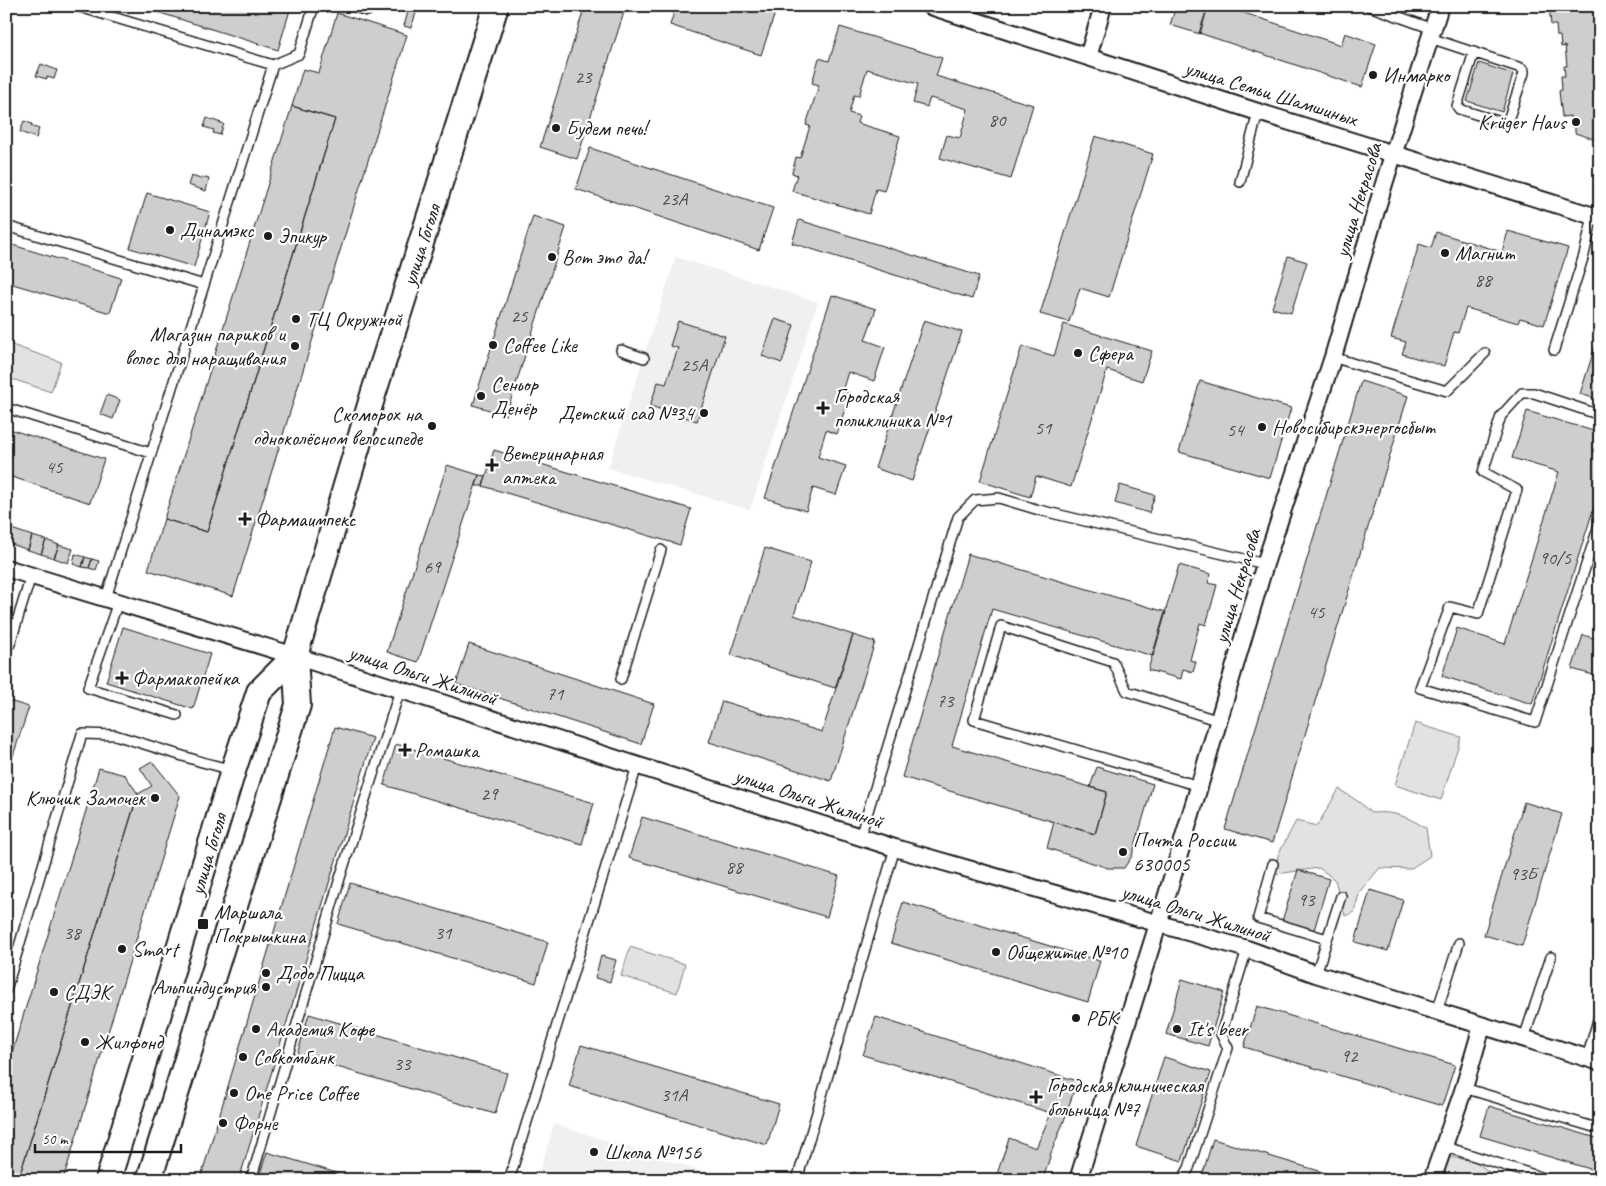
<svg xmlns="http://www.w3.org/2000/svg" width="1606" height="1186" font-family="Caveat,sans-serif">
	<rect width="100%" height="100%" fill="#fff"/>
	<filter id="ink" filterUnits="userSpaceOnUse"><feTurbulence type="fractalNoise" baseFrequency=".02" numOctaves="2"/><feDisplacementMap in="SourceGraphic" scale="10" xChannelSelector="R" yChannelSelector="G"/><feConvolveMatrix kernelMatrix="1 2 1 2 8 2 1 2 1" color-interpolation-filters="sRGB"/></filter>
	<g filter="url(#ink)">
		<path fill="#f0f0f0" d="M676 257 818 302 750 510 608 468Z
			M554 1124 729 1180H537Z"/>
		<path fill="#e2e2e2" stroke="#7f7f7f" d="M6 343 61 362 51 392 6 377Z
			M1415 723 1461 737 1441 800 1395 785Z
			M1339 789 1359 802 1371 813C1394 811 1406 816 1426 828L1430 856 1410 869 1380 868 1360 891 1354 912 1345 916 1335 880 1319 868 1276 874 1278 855 1296 821 1317 826Z
			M630 947 685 964 677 993 621 976Z
			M1450 1157 1475 1161 1497 1178 1503 1180H1440L1444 1162Z"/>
		<path fill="#cecece" stroke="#1c1c1c" d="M138 6H277L290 10 278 50Z
			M585 6H626L577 159 540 147Z
			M676 6H756L775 13 761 55 670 25Z
			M1176 6H1208L1200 34 1170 25Z
			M1208 6H1223L1341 45 1345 33 1376 44 1362 87 1199 33Z
			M1549 6H1600V138H1598L1597 140 1575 133V127L1571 126 1570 116 1562 117 1559 91 1562 90 1561 76H1565L1564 66H1567L1565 46 1561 47 1560 36H1557L1556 25H1551Z
			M409 8 417 10 411 28 404 26Z
			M337 13 407 35 233 596 148 570 164 519 207 532 335 119 292 106 303 69 319 73Z
			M840 27 942 58 936 76 1033 105 1011 179 940 158 947 135 960 138 968 109 930 98 927 107 913 103 918 84 867 69 859 96 854 95 849 113 859 116 857 123 900 136 884 191 876 189 869 214 792 191 797 175 792 173 796 157 800 158 810 126 806 125 819 85 812 83 819 58 829 61Z
			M1479 63 1513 74 1502 112 1467 101Z
			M41 64 57 70 54 79 47 77V79L36 76Z
			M292 106 335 119 207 532 164 519Z
			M207 118 224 124 220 135 213 133 214 130 204 127Z
			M24 121 32 124 31 126 39 129 36 138 20 132Z
			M1095 136 1153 154 1109 297 1080 288 1069 322 1040 314Z
			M590 148 773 208 759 250 576 189Z
			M191 176 201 179 202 177 209 179 206 191 188 185Z
			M147 193 210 212 194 267 130 248Z
			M533 216 566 227 506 415 473 405Z
			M799 220 979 276 972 299 792 243Z
			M1508 231 1568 248 1544 325 1520 318 1518 323 1466 308 1458 333 1454 332 1444 366 1402 354 1406 342 1391 338 1419 244 1431 248 1436 232 1502 252Z
			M6 243 121 278 110 313 6 282Z
			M1288 256 1307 262 1291 313 1272 308Z
			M832 295 876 309 865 340 885 347 874 381 848 372 842 391 850 393 837 434 826 430 818 457 846 466 836 495 813 488 806 511 765 498Z
			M775 319 794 325 782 363 762 356Z
			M924 320 962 332 912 481 875 468Z
			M678 321 725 336 697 421 650 406 658 382 666 384 678 348 670 346Z
			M1064 324 1152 351 1142 381 1107 370 1071 487 1036 476 1030 497 980 481 1022 346 1054 356Z
			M1595 347 1600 348V400L1580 394Z
			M1200 381 1291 408 1270 478 1179 452Z
			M1361 381 1408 396 1272 843 1225 829Z
			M107 395 120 400 113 419 100 414Z
			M1527 411 1600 433V488L1532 704 1442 676 1457 628 1505 644 1559 472 1512 458Z
			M6 428 104 459 90 503 6 475Z
			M494 450 691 509 680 545 483 486Z
			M447 465 479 475 418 662 387 652Z
			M479 475 486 476 483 486H476Z
			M1120 485 1155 495 1149 513 1115 503Z
			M6 527 32 536 28 550 6 542Z
			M32 536 46 540 41 554 28 550Z
			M46 540 59 545 54 558 41 554Z
			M59 545 73 549 68 563 54 558Z
			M765 548 811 562 794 615 853 635 835 688 731 655Z
			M75 554 85 557 82 567 73 564Z
			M968 554 1166 612 1153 656 992 609 952 746 1107 792 1095 834 902 777Z
			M85 557 92 559 89 568 82 567Z
			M92 559 99 561 96 570 89 568Z
			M1179 565 1211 574 1208 583 1217 585 1206 625 1200 623 1190 660 1196 662 1193 672 1183 669 1181 679 1148 670Z
			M123 627 210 654 193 709 106 682Z
			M853 635 875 642 831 781 709 742 722 701 822 732Z
			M1583 635 1600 640V677L1572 669Z
			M469 644 654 704 641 744 456 684Z
			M6 700 29 707 12 759 6 757Z
			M335 727 373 738 239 1180H200Z
			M396 744 594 803 582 844 384 785Z
			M152 761 180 796 63 1180H26L21 1171 138 794 152 786 140 768Z
			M1097 767 1153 784 1132 856 1124 868H1108L1047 848 1054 822 1095 834 1107 792 1090 787Z
			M99 768 125 775 138 794 21 1171 6 1179V1072Z
			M1524 802 1562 814 1522 946 1484 935Z
			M642 817 839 876 827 917 629 858Z
			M1298 870 1329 879 1314 930 1282 921Z
			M350 883 548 942 536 983 338 924Z
			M1370 890 1403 900 1388 951 1355 942Z
			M903 902 1100 961 1088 1002 891 943Z
			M601 956 616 960 610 982 595 978Z
			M1182 979 1224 992 1208 1046 1166 1034Z
			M1257 1006 1455 1065 1442 1106 1244 1047Z
			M309 1014 507 1073 495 1114 297 1055Z
			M876 1017 1077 1081 1065 1118 1051 1153 1043 1180H995L1009 1138 1036 1148 1051 1113 863 1055Z
			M581 1045 779 1104 767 1145 569 1086Z
			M1164 1057 1211 1072 1182 1161 1136 1146Z
			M1489 1106 1600 1139V1172L1480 1136Z
			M1213 1139 1349 1180H1215L1202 1176Z
			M267 1152 360 1180H258Z
			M853 1172 876 1180H850Z"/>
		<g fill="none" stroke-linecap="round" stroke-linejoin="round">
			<g stroke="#1c1c1c" stroke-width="12">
				<path id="lane" d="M76 6 273 65
					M352 6 367 11 374 6
					M1369 6 1433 29
					M1430 38 1521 68 1524 70V73L1507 123H1504L1459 109 1457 106 1474 52
					M1240 182 1258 112
					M6 226 204 285
					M621 350 644 358
					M1554 350 1584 255 1593 216
					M1333 357 1358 365 1447 391 1485 353
					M6 408 151 453
					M1600 415 1534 393H1522L1501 416 1483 472 1517 490 1478 614 1450 607 1420 688 1535 722 1600 522
					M106 598 273 65 299 54 314 6
					M118 602 88 688 177 715
					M10 644 31 576
					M621 679 661 550
					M1199 786 974 720 1001 626 1113 662 1127 691 1219 721
					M860 837 958 517 975 500 999 498 1039 510 1265 564
					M1273 864 1258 918 1327 939
					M1316 974 1341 896
					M6 990 82 734 115 735 202 762 233 770
					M1437 1011 1459 943
					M1524 1038 1551 957
					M1587 1058 1600 1013
					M1464 1088 1600 1129
					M1443 1146 1550 1180
					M251 1180 340 878 400 690
					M509 1180 637 766
					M797 1180 895 848
					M1182 1180 1189 1168 1228 1048 1221 1034 1247 949"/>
			</g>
			<g stroke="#1c1c1c" stroke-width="20">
				<path id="street" d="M930 6 1258 112 1600 218
					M1088 57 1103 6
					M6 568 295 656 895 848 1247 949 1316 974 1600 1062
					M1078 1180 1164 905 1265 564 1333 357 1383 187 1440 6
					M1432 1180 1464 1088 1482 1026"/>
			</g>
			<g stroke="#1c1c1c" stroke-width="28">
				<path id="secondary" d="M108 1180 233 771 259 692 295 656
					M149 1180 298 705 295 656 373 395 496 6"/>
			</g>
			<use href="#lane" stroke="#fff" stroke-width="9"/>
			<use href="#street" stroke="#fff" stroke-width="16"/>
			<use href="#secondary" stroke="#fff" stroke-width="24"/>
		</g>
	</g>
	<g fill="#1c1c1c" stroke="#fff" stroke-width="2">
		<circle cx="1373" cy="75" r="5"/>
		<circle cx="1576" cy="122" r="5"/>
		<circle cx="556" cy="128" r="5"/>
		<circle cx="170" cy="230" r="5"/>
		<circle cx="268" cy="236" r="5"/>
		<circle cx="1445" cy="253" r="5"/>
		<circle cx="552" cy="257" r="5"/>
		<circle cx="296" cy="319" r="5"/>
		<circle cx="493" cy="345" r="5"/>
		<circle cx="295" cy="346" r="5"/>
		<circle cx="1078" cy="353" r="5"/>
		<circle cx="481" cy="396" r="5"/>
		<path d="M820.5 400.5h5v5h5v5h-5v5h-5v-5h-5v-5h5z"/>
		<circle cx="704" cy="413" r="5"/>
		<circle cx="432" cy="426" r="5"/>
		<circle cx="1262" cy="427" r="5"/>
		<path d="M489.5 457.5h5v5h5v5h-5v5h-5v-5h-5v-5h5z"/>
		<path d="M242.5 511.5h5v5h5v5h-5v5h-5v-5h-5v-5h5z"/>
		<path d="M119.5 670.5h5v5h5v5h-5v5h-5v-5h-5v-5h5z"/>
		<path d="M402.5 742.5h5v5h5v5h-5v5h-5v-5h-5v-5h5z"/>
		<circle cx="155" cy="798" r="5"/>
		<circle cx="1123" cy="852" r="5"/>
		<rect x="197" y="918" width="12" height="12" rx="2.5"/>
		<circle cx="122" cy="949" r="5"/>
		<circle cx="996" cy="952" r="5"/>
		<circle cx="266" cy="973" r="5"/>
		<circle cx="266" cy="987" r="5"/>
		<circle cx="54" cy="992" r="5"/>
		<circle cx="1076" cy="1018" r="5"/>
		<circle cx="256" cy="1029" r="5"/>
		<circle cx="1177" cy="1029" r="5"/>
		<circle cx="85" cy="1042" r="5"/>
		<circle cx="243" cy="1057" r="5"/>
		<circle cx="234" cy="1093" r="5"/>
		<path d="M1033.5 1089.5h5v5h5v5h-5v5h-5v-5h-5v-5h5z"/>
		<circle cx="223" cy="1123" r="5"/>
		<circle cx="594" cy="1152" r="5"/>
	</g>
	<g text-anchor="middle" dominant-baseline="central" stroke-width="4.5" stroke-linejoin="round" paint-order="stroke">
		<g font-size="19" fill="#484848">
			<text x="583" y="77">23</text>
			<text x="997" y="120">80</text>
			<text x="674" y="199">23А</text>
			<text x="1483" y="280">88</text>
			<text x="519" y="316">25</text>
			<text x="694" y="365">25А</text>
			<text x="1043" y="428">51</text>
			<text x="1235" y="430">54</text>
			<text x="54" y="467">45</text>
			<text x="1555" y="558">90/5</text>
			<text x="432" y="567">69</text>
			<text x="1316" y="612">45</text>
			<text x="555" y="694">71</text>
			<text x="945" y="701">73</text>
			<text x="489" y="794">29</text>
			<text x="734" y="867">88</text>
			<text x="1523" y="874">93Б</text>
			<text x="1306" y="900">93</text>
			<text x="72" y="933">38</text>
			<text x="443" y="933">31</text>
			<text x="1349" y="1056">92</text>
			<text x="402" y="1064">33</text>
			<text x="674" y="1095">31А</text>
		</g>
		<g font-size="21" fill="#1c1c1c" stroke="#fff" text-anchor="start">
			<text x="1383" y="75">Инмарко</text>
			<text x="1566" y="122" text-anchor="end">Krüger Haus</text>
			<text x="566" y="128">Будем печь!</text>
			<text x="180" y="230">Динамэкс</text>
			<text x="278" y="236">Эпикур</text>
			<text x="1455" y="253">Магнит</text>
			<text x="562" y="257">Вот это да!</text>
			<text x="306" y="319">ТЦ Окружной</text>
			<text x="285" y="334" text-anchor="end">Магазин париков и<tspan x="285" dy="24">волос для наращивания</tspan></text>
			<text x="503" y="345">Coffee Like</text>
			<text x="1088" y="353">Сфера</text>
			<text x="491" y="384">Сеньор<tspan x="491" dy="24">Денёр</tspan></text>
			<text x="834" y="396">Городская<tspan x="834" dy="24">поликлиника №1</tspan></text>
			<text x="694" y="413" text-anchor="end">Детский сад №34</text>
			<text x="422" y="414" text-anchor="end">Скоморох на<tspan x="422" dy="24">одноколёсном велосипеде</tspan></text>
			<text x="1272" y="427">Новосибирскэнергосбыт</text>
			<text x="502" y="453">Ветеринарная<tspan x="502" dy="24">аптека</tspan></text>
			<text x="255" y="519">Фармаимпекс</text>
			<text x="132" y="678">Фармакопейка</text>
			<text x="415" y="750">Ромашка</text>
			<text x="145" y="798" text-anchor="end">Ключик Замочек</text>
			<text x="1133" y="840">Почта России<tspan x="1133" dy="24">630005</tspan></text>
			<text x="214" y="912">Маршала<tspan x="214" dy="24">Покрышкина</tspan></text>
			<text x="132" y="949">Smart</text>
			<text x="1006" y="952">Общежитие №10</text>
			<text x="276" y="973">Додо Пицца</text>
			<text x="256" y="987" text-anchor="end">Альпиндустрия</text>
			<text x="64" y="992">СДЭК</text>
			<text x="1086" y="1018">РБК</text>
			<text x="266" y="1029">Академия Кофе</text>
			<text x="1187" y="1029">It's beer</text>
			<text x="95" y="1042">Жилфонд</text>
			<text x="253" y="1057">Совкомбанк</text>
			<text x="1047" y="1085">Городская клиническая<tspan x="1047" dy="24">больница №7</tspan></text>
			<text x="244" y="1093">One Price Coffee</text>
			<text x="233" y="1123">Форне</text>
			<text x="604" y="1152">Школа №156</text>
		</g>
		<g font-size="21" fill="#1c1c1c" stroke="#fff">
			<text transform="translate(1271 93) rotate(17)">улица Семьи Шамшиных</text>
			<text transform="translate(1358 200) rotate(-73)">улица Некрасова</text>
			<text transform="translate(421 245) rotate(-72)">улица Гоголя</text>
			<text transform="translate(1237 586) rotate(-73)">улица Некрасова</text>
			<text transform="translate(423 675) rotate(18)">улица Ольги Жилиной</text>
			<text transform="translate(809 798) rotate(18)">улица Ольги Жилиной</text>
			<text transform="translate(208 854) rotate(-73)">улица Гоголя</text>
			<text transform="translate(1196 913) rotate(17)">улица Ольги Жилиной</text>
		</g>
	</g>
	<rect width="1606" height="1186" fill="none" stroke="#fff" stroke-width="25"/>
	<rect x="12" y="12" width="1581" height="1161" fill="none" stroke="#1c1c1c" stroke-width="2" filter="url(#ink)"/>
	<path d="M35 1144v8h146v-8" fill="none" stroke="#1c1c1c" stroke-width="2.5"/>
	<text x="42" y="1144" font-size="15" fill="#1c1c1c" stroke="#ffffff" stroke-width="4" paint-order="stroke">50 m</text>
</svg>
